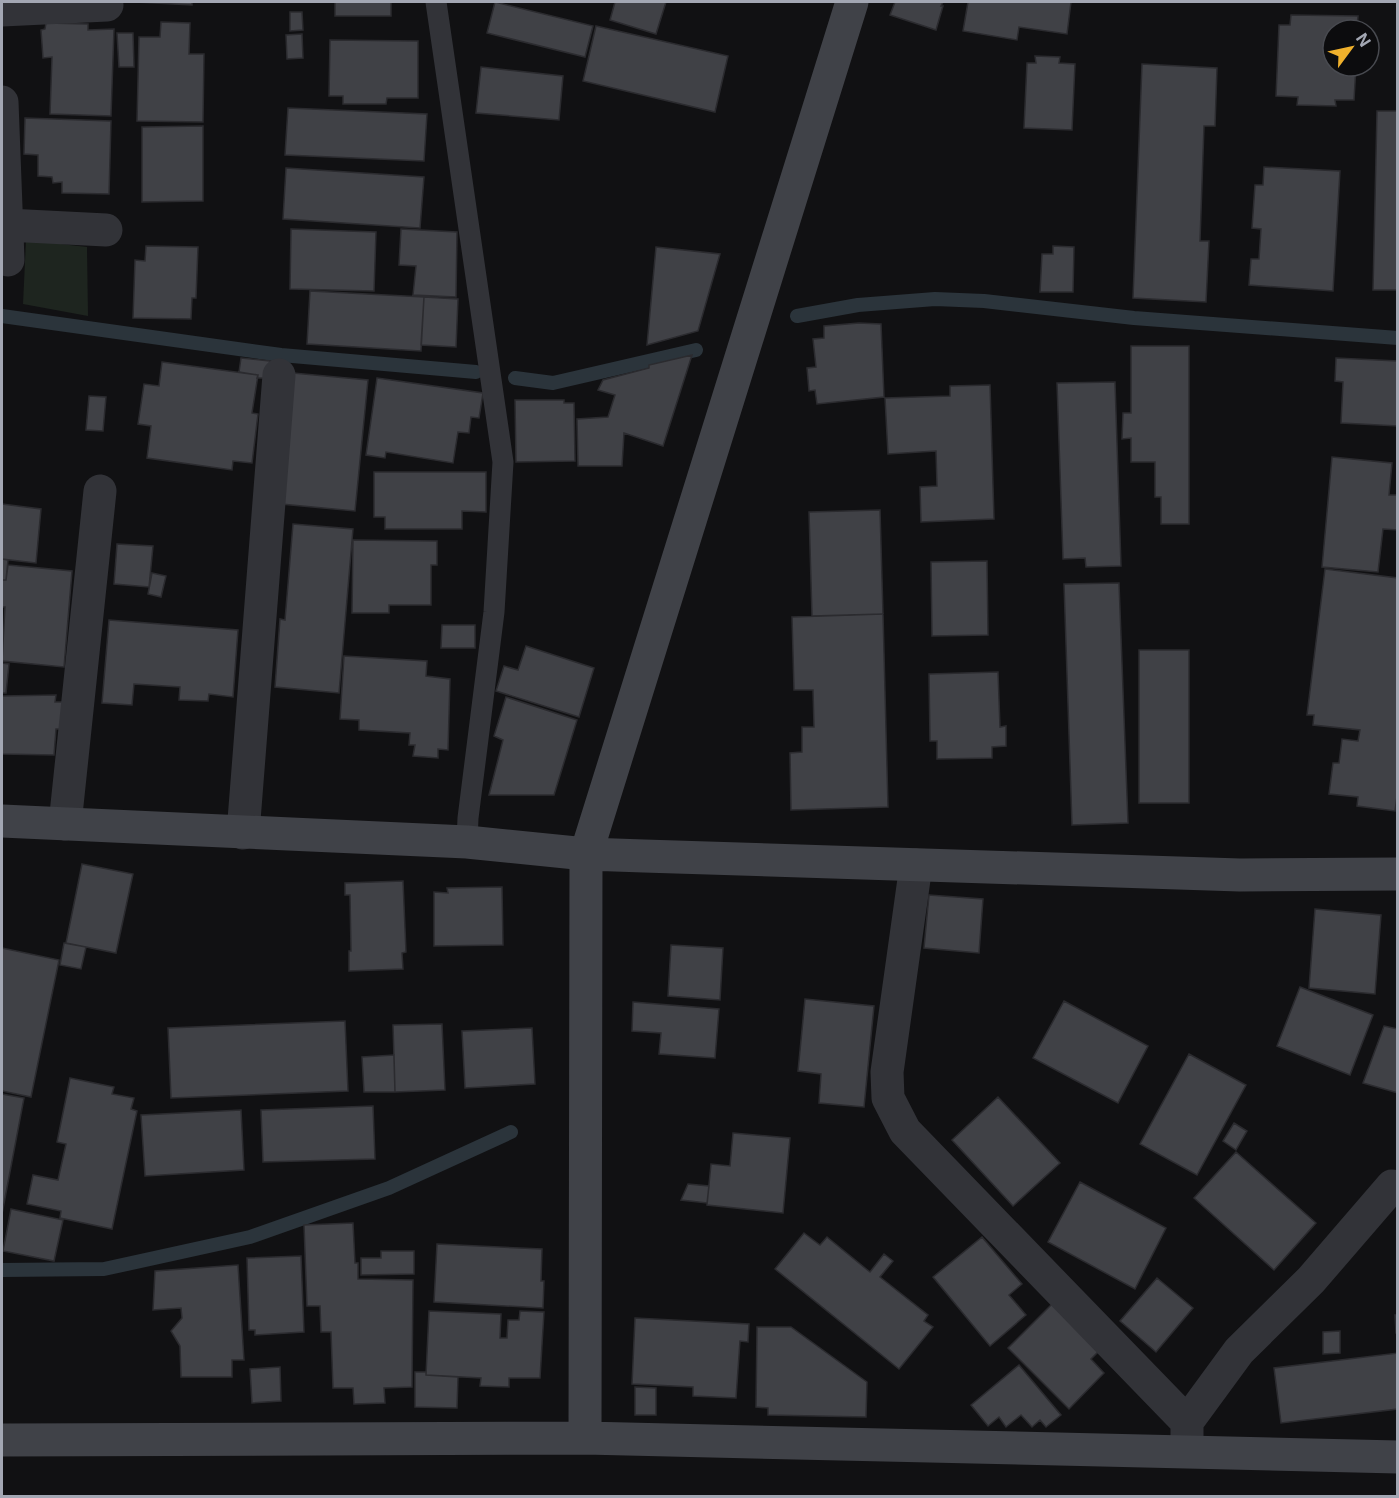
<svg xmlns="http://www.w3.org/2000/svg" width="1399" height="1498" font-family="Inter,sans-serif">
	<rect width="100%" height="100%" fill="#111113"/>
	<path fill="#1e251f" d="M26 240 87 247 88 316 23 304Z"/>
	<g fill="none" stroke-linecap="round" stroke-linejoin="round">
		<path stroke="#2b343b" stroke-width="14" d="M2 316 281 355 476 372
			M797 316 858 305 935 299 984 301 1134 318 1398 338
			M515 378 553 383 696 350
			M2 1270 104 1269 250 1237 389 1188 511 1132"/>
	</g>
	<path fill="#404146" stroke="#2b2b2f" stroke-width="1.5" d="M136 2H192V5Z
		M335 2H391V16H335Z
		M495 2 593 26 585 57 487 33Z
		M615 2H666L656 34 610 20Z
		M895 2H943L941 6H943L936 30 890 15Z
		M968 2H1071L1067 34 1019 27 1017 40 963 31Z
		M290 12H302L303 30 290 31Z
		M1291 15 1358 16 1357 30H1333V66H1356L1354 100H1335L1336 106 1297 105 1298 97 1276 96 1279 25H1290Z
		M161 22 190 23 189 54H204L203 122 137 121 139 37H160Z
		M46 23 88 24V30L114 29 111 116 50 114 52 57 43 58 41 30 45 29Z
		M596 26 728 56 715 112 583 81Z
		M117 33H133L134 67H119Z
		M302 34 303 58 287 59 286 35Z
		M330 40 418 41V98H387L386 104H343V96H329Z
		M1035 56 1060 57 1059 63 1075 64 1072 130 1024 128 1027 63H1036Z
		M1142 64 1217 68 1215 126H1204L1200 241H1209L1206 302 1133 298Z
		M481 67 563 76 559 120 476 113Z
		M288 108 427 114 424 161 285 155Z
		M1377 111H1398V290H1373Z
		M25 118 111 121 109 194 62 193V182L53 183 52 177 38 176V155L24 154Z
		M203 126V201L142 202V127Z
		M1264 167 1340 171 1333 291 1249 285 1251 259H1259L1261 229 1252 228 1255 185H1263Z
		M286 168 424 177 420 228 283 219Z
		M291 229 376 232 374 291 290 289Z
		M401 229 457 232 456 297 413 295 416 266 399 265Z
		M146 246 198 247 196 298H192L191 319 133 318 135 260 145 261Z
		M1053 246 1074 247 1073 292H1040L1042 254H1053Z
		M656 247 720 254 698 331 647 345Z
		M310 291 424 297 421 351 307 344Z
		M424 297 458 299 456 347 421 345Z
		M859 323 881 324 884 397 817 404 815 390 809 391 807 368 816 367 813 339 824 338V326Z
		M1131 346H1189V524H1161V497H1155V462H1131V438L1122 439 1123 413H1131Z
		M692 355 663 446 624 433 622 466H578L577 419 608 417 615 395 598 390 603 380 649 368V365Z
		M241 358 270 361 267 378H257L258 375 239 372Z
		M1336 358 1398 361V426L1341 423 1343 382 1335 381Z
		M162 362 258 375 252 413 258 414 252 463 233 461 232 470 147 458 151 426 138 424 144 384 159 386Z
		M293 373 368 380 355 511 281 504Z
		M377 378 483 393 479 418 471 417 469 433 458 432 453 463 386 452 385 458 366 455Z
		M1115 382 1121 566 1086 567 1085 558 1063 559 1057 383Z
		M990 385 994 519 921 522 920 487 937 486 936 451 888 454 885 398 950 396V386Z
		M89 396 106 397 103 431 86 430Z
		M515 400H564V403H574L575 461 516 462Z
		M1332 457 1392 463 1389 495H1398V530L1383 529 1378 572 1322 567Z
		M374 472H486V512L462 511V529H385V517H374Z
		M2 504 41 509 36 563 2 559Z
		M880 510 883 614 812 616 809 512Z
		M293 524 353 529 339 693 275 687 280 619 285 620Z
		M353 540 437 541V565H431V605H389V613H352Z
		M117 544 153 546 149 587 114 584Z
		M2 559 8 560 6 580H2Z
		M987 561 988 635 932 636 931 562Z
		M8 565 72 571 64 667 2 661 5 607H2V580H6Z
		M1325 569 1398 578V789L1395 811 1357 806 1358 797 1329 794 1333 763H1339L1342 739 1358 741 1360 730 1313 725 1314 715H1307Z
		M152 573 166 576 161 597 148 594Z
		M1119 583 1128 823 1072 825 1064 584Z
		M883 614 888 807 791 810 790 753 802 752V727H814L813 690H794L792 617Z
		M109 620 238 630 233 697 209 694 208 701 179 700 180 687 134 684 132 705 102 703Z
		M442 625H475V648H441Z
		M526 646 594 668 579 717 496 691 504 666 518 670Z
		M1139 650H1189V803H1139Z
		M344 656 427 661 426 676 450 679 448 750 438 749V758L413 756 415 745H409L410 733 359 730V720L340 719Z
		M2 663 9 664 6 693H2Z
		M998 672 1000 727 1006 726V746L992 747V758L937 759V741H930L929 674Z
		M56 695 55 702H65L61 729H56L54 755 2 754V696Z
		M506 697 577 720 554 795H489L503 740 494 736Z
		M82 864 133 874 116 953 66 943Z
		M403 881 406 952 402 953 403 969 349 971V951H351L350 895H345V883Z
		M502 887 503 945 434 946V892L448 893 447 888Z
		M929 895 983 899 979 953 924 948Z
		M1315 909 1381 915 1375 994 1309 988Z
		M64 943 86 947 81 969 60 965Z
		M671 945 723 948 720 1000 668 996Z
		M2 948 59 960 31 1097 2 1091Z
		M1300 987 1373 1015 1350 1075 1277 1046Z
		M805 999 874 1006 864 1107 819 1103 821 1074 798 1071Z
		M1064 1001 1148 1046 1118 1103 1033 1058Z
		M633 1002 719 1009 715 1058 659 1054 661 1033 632 1031Z
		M345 1021 348 1091 171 1098 168 1028Z
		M442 1024 445 1090 395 1092 393 1025Z
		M1384 1026 1398 1029V1093L1363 1083Z
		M532 1028 535 1084 465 1088 462 1031Z
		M1189 1054 1246 1085 1197 1175 1140 1144Z
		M394 1055 395 1092H364L362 1057Z
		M70 1078 114 1087 112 1094 134 1098 131 1109 137 1111 112 1229 60 1218 61 1211 27 1204 33 1175 58 1180 66 1144 57 1142Z
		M2 1094 24 1098 2 1214Z
		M998 1097 1060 1163 1013 1206 952 1140Z
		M373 1106 375 1159 263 1162 261 1110Z
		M241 1110 244 1170 145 1176 141 1115Z
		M1234 1123 1247 1131 1236 1150 1223 1141Z
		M733 1133 790 1138 783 1213 707 1205 711 1164 730 1166Z
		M1236 1152 1316 1223 1274 1270 1194 1198Z
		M1080 1182 1166 1228 1135 1289 1048 1242Z
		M688 1184 709 1186 707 1203 681 1200Z
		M11 1209 63 1220 54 1261 3 1251Z
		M353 1223 355 1263H358V1279L413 1280 412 1387 384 1388 385 1403 354 1404 353 1388H333L331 1332H321L320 1306H307L304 1225Z
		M804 1233 820 1245 827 1237 870 1272 884 1254 893 1261 880 1277 928 1315 924 1321 933 1327 899 1369 775 1269Z
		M982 1237 1022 1284 1009 1295 1026 1315 990 1346 933 1277Z
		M437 1244 542 1249 541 1281H544L543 1308 434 1302Z
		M381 1251H414V1274L361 1275V1258H381Z
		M301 1256 304 1332 255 1335V1330H249L247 1258Z
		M238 1265 244 1360H232V1377H181L180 1346 171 1331 182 1318 181 1308 153 1310 155 1271Z
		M1157 1278 1193 1308 1156 1352 1120 1321Z
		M1053 1303 1100 1350 1091 1359 1104 1373 1069 1409 1008 1348Z
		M429 1311 501 1314 500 1338H507L508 1320H519L520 1311 544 1312 540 1378H509V1387L480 1386 481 1378 426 1375Z
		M1395 1315H1398V1333H1396Z
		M635 1318 749 1324 748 1342 740 1341 736 1398 693 1396V1387L632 1384Z
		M757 1327H791L867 1382 866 1417 768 1415V1408L756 1407Z
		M1340 1331V1353L1323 1354V1332Z
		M1398 1353V1409L1281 1423 1274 1368Z
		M1019 1365 1061 1415 1046 1427 1040 1420 1032 1427 1021 1415 1006 1427 999 1417 988 1426 971 1405Z
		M280 1367 281 1401 252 1403 250 1369Z
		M415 1372H426V1375L458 1377 457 1408 415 1407Z
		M635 1387 656 1388V1415H635Z"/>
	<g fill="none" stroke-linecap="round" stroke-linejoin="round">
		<path stroke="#323338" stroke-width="21" d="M436 2 503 462 494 612 468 818 467 842"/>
		<path stroke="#323338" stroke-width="33" d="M2 10 107 5
			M2 102 8 260
			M7 225 106 230
			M65 824 100 491
			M243 833 279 375
			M916 865 887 1072 888 1098 905 1131 1187 1422
			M1187 1443V1422L1239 1351 1311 1280 1392 1186 1398 1187"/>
		<path stroke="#404248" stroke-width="33" d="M2 821 467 842 586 854 644 856 1240 875 1398 874
			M585 1438 586 854 852 2
			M2 1440 585 1438 1398 1457"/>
	</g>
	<rect width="1399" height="1498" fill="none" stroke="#a3a7b3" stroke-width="6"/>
	<g transform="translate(1351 48) rotate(57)"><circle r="28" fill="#0c0c0e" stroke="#484a50" stroke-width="1.5"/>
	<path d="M0-4.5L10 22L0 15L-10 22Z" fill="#f0b12c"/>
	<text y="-9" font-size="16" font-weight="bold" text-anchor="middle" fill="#a3a7b3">N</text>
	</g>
</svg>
